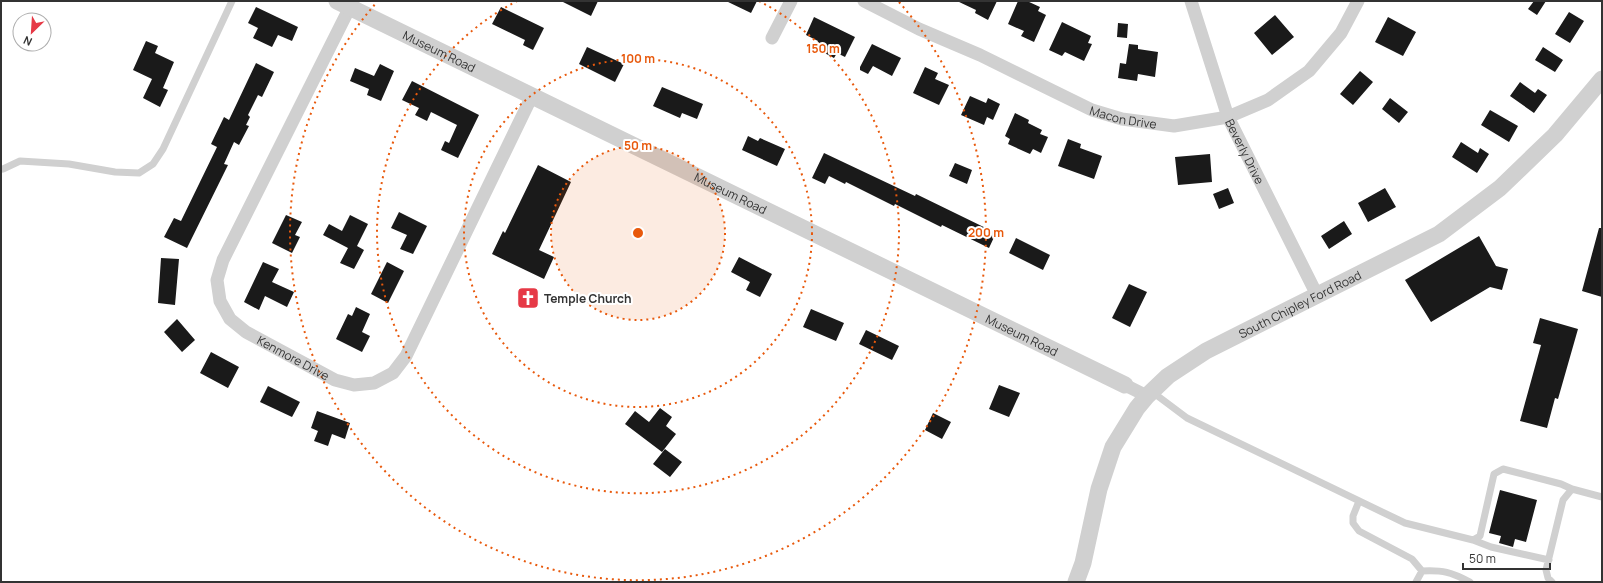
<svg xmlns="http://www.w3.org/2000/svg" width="1603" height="583" font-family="Manrope,sans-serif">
	<rect width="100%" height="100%" fill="#fff"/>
	<path fill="#1a1a1a" d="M561 1H598L591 16Z
		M726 1H757L751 13Z
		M957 1H997L988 20 975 13 976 10Z
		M1018 1H1027L1040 7 1038 11 1046 15 1034 42 1021 36 1024 31 1008 24Z
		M1534 1H1546L1537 15 1528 9Z
		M256 7 298 27 292 41 278 35 272 47 253 38 258 28 248 23Z
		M501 7 544 28 533 50 523 45 525 40 492 24Z
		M1569 12 1584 21 1570 43 1555 34Z
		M1275 15 1294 37 1272 55 1254 33Z
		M814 17 855 37 845 57 837 53 834 58 815 48 818 41 806 35Z
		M1388 17 1416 32 1403 56 1375 42Z
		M1062 22 1091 36 1088 43 1092 44 1084 61 1065 52 1062 56 1049 50Z
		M1118 23 1128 24 1127 38 1117 37Z
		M146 41 158 46 155 53 174 62 163 88 168 90 160 107 143 98 152 79 133 70Z
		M872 44 901 58 892 76 873 66 868 74 860 70V67Z
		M1129 44 1138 45V49L1158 52 1155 77 1138 74 1137 81 1118 78 1120 63 1126 64Z
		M587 47 624 64 615 82 579 64Z
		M1543 47 1563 60 1555 72 1535 60Z
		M256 63 274 72 262 97 258 95 248 115 250 117 246 125 249 126 239 145 234 142 224 164 228 165 187 248 164 237 174 218 181 221 217 147 211 144 224 117 229 120Z
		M380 64 394 71 381 101 367 95 369 89 350 81 355 68 374 76Z
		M925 67 938 73 935 79 949 85 939 105 913 93Z
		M1360 71 1373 82 1353 105 1340 94Z
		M412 81 479 115 458 158 441 150 445 141 449 143 457 125 431 112 427 121 415 115 419 108 402 100Z
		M1520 82 1535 93 1538 89 1547 95 1534 113 1510 96Z
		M662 87 703 104 697 119 682 113 680 118 653 106Z
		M970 96 986 103 988 98 1000 104 993 120 987 117 984 125 961 115Z
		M1390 98 1408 112 1399 123 1382 109Z
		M1490 110 1518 126 1509 142 1481 125Z
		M1015 113 1029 120 1028 123 1042 130 1040 134 1048 137 1041 153 1033 149 1030 154 1008 144 1010 139 1005 136Z
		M748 136 758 141 760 138 785 149 777 166 742 150Z
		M1068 139 1081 144 1080 148 1102 156 1094 179 1058 166Z
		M1461 142 1478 153 1480 148 1489 154 1477 173 1452 157Z
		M824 153 915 196 916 194 996 233 989 248 942 225 941 227 895 204 894 206 846 182 845 184 829 176 825 184 812 178Z
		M1210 154 1212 182 1178 185 1175 157Z
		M955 163 972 170 967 184 949 176Z
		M538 165 571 182 539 250 554 257 544 279 492 254 503 231 505 233Z
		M1228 188 1234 203 1219 209 1213 194Z
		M1385 188 1396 207 1368 222 1358 203Z
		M399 212 427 226 413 254 400 249 407 235 391 228Z
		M286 215 302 222 295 235 300 237 292 253 272 243Z
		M350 215 368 224 357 246 364 250 354 269 340 263 348 248 323 235 329 224 342 231Z
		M1344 221 1352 234 1329 249 1321 236Z
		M1599 228H1602V297L1582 291Z
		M1479 236 1496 266 1508 269 1502 290 1490 287 1431 322 1405 280Z
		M1016 238 1050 255 1043 270 1009 253Z
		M739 257 772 274 760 297 746 290 750 282 731 272Z
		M161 258 179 259 175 305 158 303Z
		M263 262 279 269 272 282 294 292 287 307 265 296 259 310 244 302Z
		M387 262 404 271 388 303 371 294Z
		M1129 284 1147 292 1130 327 1112 318Z
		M356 307 370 314 362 332 370 336 362 352 336 339 348 314 352 316Z
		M811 309 844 323 836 341 803 327Z
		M1540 318 1578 329 1558 399 1555 398 1547 428 1520 421 1541 345 1533 343Z
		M177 319 195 340 182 352 164 332Z
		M866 330 899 346 892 360 859 344Z
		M211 352 239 367 228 388 200 373Z
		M999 385 1020 393 1009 417 989 409Z
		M268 386 300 402 292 417 260 402Z
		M660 408 672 417 666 426 676 434 662 452 625 424 635 411 649 422Z
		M317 411 350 423 345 439 332 434 328 446 314 441 318 431 311 428Z
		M933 413 951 422 942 439 925 430Z
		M665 449 682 462 670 477 653 464Z
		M1500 490 1537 500 1526 542 1515 539 1513 547 1499 543 1501 536 1489 533Z"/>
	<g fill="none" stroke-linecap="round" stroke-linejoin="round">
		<path stroke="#d0d0d0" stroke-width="7" d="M3 169 20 161 69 164 115 172 139 173 153 164 163 149 232 1
			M1151 391 1187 418 1405 523 1473 540 1480 536 1494 474 1503 469 1561 484 1572 489 1602 497
			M1359 501 1353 516V523L1359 531 1412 559 1422 571
			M1473 540 1491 547 1549 560
			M1416 582 1422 571C1443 570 1451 572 1470 582
			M1552 582 1548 578 1546 570 1563 500 1572 489"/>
		<g stroke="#d0d0d0" stroke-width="13">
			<path id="s1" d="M353 1 223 260 217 280 220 301 230 319 246 332 335 380 354 385 374 383 393 373 406 356 532 96"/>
			<path id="s2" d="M864 1 919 29 980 55 1092 110 1122 119 1174 126 1228 117 1268 100 1309 71 1341 33 1358 1"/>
			<path id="s3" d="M1191 1 1228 117 1317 295"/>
			<path d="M772 38 791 1"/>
			<path d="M1125 385 1147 396"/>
		</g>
		<g stroke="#d0d0d0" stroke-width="17">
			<path id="s4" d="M337 1 1125 385"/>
			<path id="s5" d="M1076 582 1083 563 1099 489 1113 447 1137 408 1147 396 1168 376 1206 351 1439 234 1500 188 1555 135 1602 79"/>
		</g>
	</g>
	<circle cx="638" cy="233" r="87" fill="#e8590c" fill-opacity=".12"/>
	<g fill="none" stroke="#e8590c" stroke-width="2" stroke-dasharray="2 4">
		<circle cx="638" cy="233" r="87"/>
		<circle cx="638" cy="233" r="174"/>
		<path d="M759 1A261 261 0 1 1 517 1"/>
		<path d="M899 2A348 348 0 1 1 377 2"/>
	</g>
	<defs>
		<g id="church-square" transform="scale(1.15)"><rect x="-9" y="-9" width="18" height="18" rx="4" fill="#e63946" stroke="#fff"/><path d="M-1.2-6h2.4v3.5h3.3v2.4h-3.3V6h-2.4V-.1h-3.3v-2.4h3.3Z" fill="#fff"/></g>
	</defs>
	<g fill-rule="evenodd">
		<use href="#church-square" x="528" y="298"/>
	</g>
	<g text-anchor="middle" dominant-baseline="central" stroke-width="4" stroke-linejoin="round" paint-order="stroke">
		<g font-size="12" fill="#333" stroke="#fff">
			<text stroke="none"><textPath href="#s4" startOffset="114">Museum Road</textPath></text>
			<text stroke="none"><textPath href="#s2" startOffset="285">Macon Drive</textPath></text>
			<text stroke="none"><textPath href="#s3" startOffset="160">Beverly Drive</textPath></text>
			<text stroke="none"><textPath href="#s4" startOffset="438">Museum Road</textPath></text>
			<text stroke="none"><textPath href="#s5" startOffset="381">South Chipley Ford Road</textPath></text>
			<text stroke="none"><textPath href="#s4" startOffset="762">Museum Road</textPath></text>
			<text stroke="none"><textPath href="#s1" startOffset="427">Kenmore Drive</textPath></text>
		</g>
		<g font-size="12" font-weight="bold" fill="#333" stroke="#fff" text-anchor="start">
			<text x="544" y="298">Temple Church</text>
		</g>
	</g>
	<circle cx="638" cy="233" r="6" fill="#e8590c" stroke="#fff" stroke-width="2"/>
	<g font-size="12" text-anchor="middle" font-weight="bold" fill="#e8590c" stroke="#fff" stroke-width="4" stroke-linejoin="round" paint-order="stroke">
		<text x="823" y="53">150 m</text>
		<text x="638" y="63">100 m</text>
		<text x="638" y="150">50 m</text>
		<text x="986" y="237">200 m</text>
	</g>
	<rect width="1603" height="583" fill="none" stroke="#333333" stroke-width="4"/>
	<g transform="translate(32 32) rotate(205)"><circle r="19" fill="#ffffff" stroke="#adadad"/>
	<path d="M0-3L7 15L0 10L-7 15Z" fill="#e63946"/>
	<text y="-6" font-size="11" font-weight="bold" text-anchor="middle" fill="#333333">N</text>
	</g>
	<path d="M1463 563v6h87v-6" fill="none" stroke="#333333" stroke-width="2"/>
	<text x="1469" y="563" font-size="12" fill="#333333" stroke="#ffffff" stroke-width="3" paint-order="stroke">50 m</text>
</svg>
